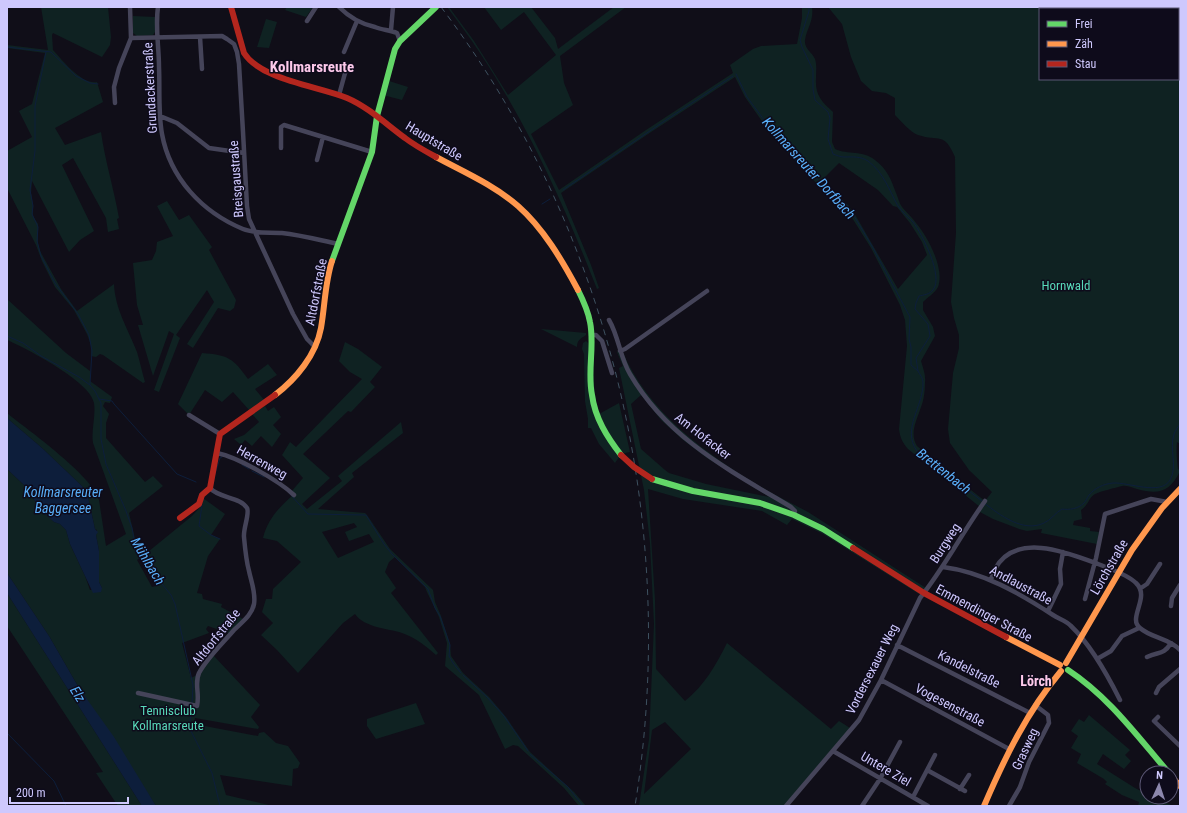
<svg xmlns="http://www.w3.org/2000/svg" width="1187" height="813" font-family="'Roboto Condensed',sans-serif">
	<rect width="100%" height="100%" fill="#100e18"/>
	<path fill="#0f2222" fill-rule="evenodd" d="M41 7H108L111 37 110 45 102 57 55 34 53 33 52 35 53 50C63 61 82 85 97 82L103 102 55 128 65 145 101 132C105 161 114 189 119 218L117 219 119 229 108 232 106 218 73 158 62 165 94 231 80 240 69 252 32 181 31 193 33 205V216L38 224V243L40 251 61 289 77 311 114 284C115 309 128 329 137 352 140 362 142 372 145 382L143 383 103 355 100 354 96 357 91 356V345L87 334 74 310 55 287 42 261 36 245 7 188V151L32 137 19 111 32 104 45 53 7 48V45L48 50Z
		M287 7H313L306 17 285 10Z
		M447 7H449L474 41 508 95 556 55 524 12 501 30 484 7H531L555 38 558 49 614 7H626L560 56 564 83 573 105 531 134 559 190 646 130 733 73 730 65 753 49 761 46 797 44 802 18V7H812C814 21 807 28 805 40 804 49 812 52 815 59 817 65 816 72 816 78 815 95 821 101 833 112L832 142 835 149C848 155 863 150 875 160 887 169 891 179 896 193 898 197 899 203 902 207 906 212 912 217 916 223 928 237 945 269 938 287 935 293 927 298 923 302V310L933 327 935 336 921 361C923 368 926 375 925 383 925 390 924 400 921 407 917 420 909 433 917 446L944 469 985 501 992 492 969 470 950 443 948 429 953 373 959 348V335L954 318 951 302 956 233 955 157C944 131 939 142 918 135 911 133 900 120 895 115V98L886 93 872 91 861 81 851 57 842 24 828 7H1180V444L1177 442C1176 449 1177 462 1178 469L1180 471C1170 492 1159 495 1137 489 1132 488 1128 485 1122 486 1115 488 1101 491 1095 494 1089 497 1088 506 1081 510L1082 519 1074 521 1073 525 1090 528V531L1099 532 1097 544 1041 533 1042 529 1027 531 1019 529 993 519 978 511 980 507 908 449C902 442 900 437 899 429L907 346 905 320 900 305 871 248 849 213 811 178 771 134 745 97 735 77 648 134 561 193 591 265 599 288 597 289C558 189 513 92 447 7ZM1040 9H1178V79H1040ZM839 163 878 190 893 206 897 207 910 223 922 242 927 255 898 289 853 211 848 205 821 181Z
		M133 16 155 17V32L153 35 137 36 133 33Z
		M266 19 277 22 269 48 257 47Z
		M386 80 408 87 402 100 383 95Z
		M167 201 179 220 189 215 212 247 209 250 236 300 234 308 230 311 218 308 193 348 187 344 214 302 207 290 176 335 180 338 159 392 154 390 174 334 169 331 153 376 138 325H143L137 305 133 263 152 260 156 251 157 242 173 236 157 206Z
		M7 299 66 353 90 371V381L112 397 110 403 105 402 103 406 109 414 106 423V438L145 482 153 476 163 486 129 513 136 543 143 556 192 516 202 505 203 498 225 514 211 535 220 539 208 556 197 593 202 594 203 599 222 604 221 607 245 620 231 634 208 626 206 629 209 633 182 643 191 678 199 674 213 655 260 705 251 717 259 727 258 729 195 718 194 724 258 736 259 733 264 732 276 743 288 746 300 763 298 768 293 769 292 786 220 775 226 795 273 806H156L79 688 49 636 7 573V469L24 485 37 504 54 522 60 524 66 530 70 544 85 576 90 590 102 588 99 582V551L96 535 97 530 95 529 88 497 83 487 42 448 7 418V413C29 431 92 475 99 500L106 546 126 534 93 443C91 430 96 416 94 403 91 382 26 348 7 340ZM141 557 161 584 160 585 152 587 137 560Z
		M541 329 586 333V335C580 339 577 340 577 347Z
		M586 341 588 343 589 349 594 350C593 372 593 392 599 414L619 403 630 452C622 453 619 457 615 463L599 444 591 428H588V419L585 401 584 354 582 349 583 343Z
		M345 342 358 349 382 367 370 382 375 387 351 412 348 411 303 454 330 478 302 504 307 509 342 481 338 476 401 422 403 433 352 473 354 477 318 509 365 513 367 515 390 549 433 590 435 602 441 616 450 644 451 656 463 673 489 697 506 717 530 752 574 792 586 806H579L564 788 518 746 513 745 505 749 479 695 445 666 447 643 439 617 427 592 425 587 395 557 389 562 385 572 396 588 391 593 438 653 436 655C426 646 416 638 402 633 387 628 365 628 355 614L343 623 298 673 277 650 261 635 273 623 262 612 266 599H272L273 589 301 562 277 541 263 538C268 518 279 508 293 495L291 492 303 478 282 455 290 442 296 447 362 379 350 372 339 361ZM354 523 357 527 345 532 349 541 369 534 374 542 338 558 322 532Z
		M622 350C647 412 707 455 763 488 777 496 793 504 808 512 848 537 886 563 926 588L919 594 823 534 792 519 787 525 762 511 683 499 648 489 655 600 656 669 685 701C704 686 716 665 727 643L831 729 839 721 850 728 784 806H639L649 739 654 624 650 543 644 490 619 368 623 366 617 352ZM641 395 661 420 683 440 707 458 769 497 706 484 669 473 665 470 641 449 631 404ZM665 722 691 749 644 794 652 730Z
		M202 353C228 355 233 358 248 379L268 364 277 375 255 389 265 401 250 411 233 392 222 402 205 390 189 415 178 404Z
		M265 406 268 411 274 407 281 417 273 425 281 434 272 447 261 436 252 446 245 440 241 445 234 439 244 435 259 422 252 414Z
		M7 593 142 806H118L96 773 103 772 7 626Z
		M416 703 425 724 376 739 367 726V719Z
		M1089 715 1130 750 1125 755 1131 761 1124 769 1103 754 1097 764 1135 788 1147 794V797H1154L1173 806H1138L1139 802 1122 795 1105 784 1107 782 1104 779 1077 763 1081 754 1071 748 1078 736 1071 731 1079 719 1084 722Z"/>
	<path fill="#0d1e3b" d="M7 418 42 448 83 487 88 497 95 529 98 532 96 535 99 551V582L102 588 101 592 93 593 70 544 66 530 60 524 54 522 45 514 37 504 24 485 7 469Z
		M7 573 49 636 79 688 114 737 156 806H142L7 593Z"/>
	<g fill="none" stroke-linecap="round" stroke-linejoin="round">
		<path stroke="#0d1e3b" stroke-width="1" d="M809 7V11L800 40 802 47 813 70V89L815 100 828 112 830 118 828 139 833 154C836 155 840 157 844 157 853 157 860 156 868 161 884 173 889 190 898 206 902 212 908 217 913 222 922 234 944 276 933 290 930 294 924 295 919 296L916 303 915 309 928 324 930 336 916 358C917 362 917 367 918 371 920 375 923 378 923 382 924 406 901 429 917 451L982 501
			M7 47 51 52 76 76 90 83 98 84
			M46 52 35 106V151L30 190 33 206 32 214 38 227 37 241 41 256 55 283 78 314 89 335 92 351 90 384
			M736 74 747 97 776 136 812 175 845 203 851 211 872 246 910 317 909 339 911 347V365L918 371
			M563 190 663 122 733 76
			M542 204 550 199
			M7 336 23 343 41 356 79 377 90 385 95 391 101 403V439L106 464 126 511 132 528 135 544 153 573 171 595 175 604 193 685 192 704
			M99 399 112 401 114 404 177 474 196 482
			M242 465 249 469
			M252 471 264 477
			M214 477 220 458 222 457
			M289 493 308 514 366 515 384 544 392 554 428 589 435 608 440 616 450 645 449 656 453 663 461 673
			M984 503C1000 515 1023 533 1044 523 1051 520 1055 513 1062 509 1069 510 1078 509 1084 503 1086 501 1087 498 1089 495 1095 488 1103 484 1113 483 1128 482 1161 496 1170 480 1178 467 1169 449 1174 434 1175 431 1178 427 1180 424
			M202 505 199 526 211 535 220 539
			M463 675 487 697 504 716 528 751
			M192 707 189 727 212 773 220 806
			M7 733 54 781 66 806
			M530 754 568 787 583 806"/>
		<path stroke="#454459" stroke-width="4.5" d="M158 7C155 27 159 47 159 67 160 89 158 112 162 134 170 178 202 212 243 229 255 234 269 232 282 233 301 235 319 240 338 244
			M339 7C349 17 361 24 375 27 382 30 390 30 397 33L400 41
			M307 21 316 7
			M391 30 393 7
			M200 37 202 69
			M131 38 222 36 227 39 234 44 237 52 239 64 243 132 247 206 249 219 293 314 307 339 315 347
			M344 52 357 21
			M339 95 347 66
			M115 103 114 87 119 68 131 38 130 7
			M160 116 177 123 209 148 244 153
			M281 148V127L284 125 372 152
			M317 160 323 137
			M609 320C619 337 620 358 630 374 668 439 729 470 791 507L795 511 794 515
			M591 335H596L602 341 612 373
			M620 351 625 349 707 291
			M189 415 220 434
			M217 453C237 457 278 480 294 495
			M943 567C983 572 1019 593 1053 615 1059 619 1067 621 1071 626 1091 645 1108 676 1120 700
			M991 580C992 576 994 572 995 569 1015 531 1069 553 1098 564 1110 569 1127 574 1136 583 1151 597 1127 618 1140 628 1151 638 1169 638 1180 650
			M1141 588 1147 584 1160 564
			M1085 599 1096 558 1105 514 1151 499 1167 502
			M1171 606 1172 598 1180 585
			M1048 611 1061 584 1060 569 1063 552
			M897 645 1030 713
			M1147 657C1159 651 1163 656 1171 643
			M1097 659 1111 651 1122 636 1139 628
			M881 680 1009 749
			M138 693 197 706C200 693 194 684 199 673 207 658 223 643 234 630 242 622 252 615 254 604 256 593 251 581 249 571 246 560 245 548 244 537 243 529 250 513 247 508 241 497 218 498 210 488
			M1156 693 1159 687 1180 669
			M1158 717 1154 721 1180 746
			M833 751 928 806
			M927 770 965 791
			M960 789 969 775
			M913 797 935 755
			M786 806 859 720 881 680 920 598C944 568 962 533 985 501
			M862 806 880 779 900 742
			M1009 806 1020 787 1029 762 1049 723 1048 715 1035 705"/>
		<path stroke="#63d668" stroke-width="6" d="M332 261 372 152 377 116 395 49 400 41 436 7
			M578 290C583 300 588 311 590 322 595 346 587 371 592 395 595 418 607 437 621 455
			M652 479 693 491 760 503 794 515 823 529 853 548
			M1068 670C1109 697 1137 736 1169 773"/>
		<path stroke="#ff974d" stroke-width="6" d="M436 157C464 172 494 185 518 206 543 228 562 260 578 290
			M275 395C296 379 316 355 321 328 325 305 325 282 332 261
			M1006 637 1060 665
			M1066 663 1132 550 1162 508 1180 489
			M1171 776 1180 786
			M984 806C1005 757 1027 712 1061 671"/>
		<path stroke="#b3261e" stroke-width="6" d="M231 7 244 53C261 80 318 86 347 98 368 107 386 124 405 138 414 145 425 151 436 157
			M180 518 199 504 202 495 210 488 220 434 275 395
			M853 548 924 593 1006 637"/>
		<path stroke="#3e5160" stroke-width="1" stroke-dasharray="6 5" stroke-linecap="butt" d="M441 7C612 232 680 528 635 806"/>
		<path stroke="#b3261e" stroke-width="6" d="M621 455 634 467 652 479"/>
	</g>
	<g text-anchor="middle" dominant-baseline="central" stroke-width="3" stroke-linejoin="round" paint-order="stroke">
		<g font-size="13" fill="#cec8fd" stroke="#0e0b1b">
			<text transform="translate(150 88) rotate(-93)">Grundackerstraße</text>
			<text transform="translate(434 141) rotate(31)">Hauptstraße</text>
			<text transform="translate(236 179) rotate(-94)">Breisgaustraße</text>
			<text transform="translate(316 292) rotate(-79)">Altdorfstraße</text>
			<text transform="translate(703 436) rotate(38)">Am Hofacker</text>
			<text transform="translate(262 462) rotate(29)">Herrenweg</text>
			<text transform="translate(945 543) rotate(-57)">Burgweg</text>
			<text transform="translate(1109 567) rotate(-60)">Lörchstraße</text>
			<text transform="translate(1021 585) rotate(28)">Andlaustraße</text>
			<text transform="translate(984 613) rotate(28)">Emmendinger Straße</text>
			<text transform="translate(216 637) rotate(-51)">Altdorfstraße</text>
			<text transform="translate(872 669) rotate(-63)">Vordersexauer Weg</text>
			<text transform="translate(969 669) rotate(27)">Kandelstraße</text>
			<text transform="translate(950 705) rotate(28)">Vogesenstraße</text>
			<text transform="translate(1025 749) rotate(-65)">Grasweg</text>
			<text transform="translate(886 769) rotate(30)">Untere Ziel</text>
		</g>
		<g font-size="13" fill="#58d9b9" stroke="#0e0b1b">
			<text x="1066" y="285">Hornwald</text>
			<text x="168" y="710">Tennisclub<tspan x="168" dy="15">Kollmarsreute</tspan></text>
		</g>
		<g font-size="14" font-style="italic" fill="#59aff9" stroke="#0e0b1b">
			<text transform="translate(809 168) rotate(48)">Kollmarsreuter Dorfbach</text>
			<text transform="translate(944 471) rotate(38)">Brettenbach</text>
			<text x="63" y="492">Kollmarsreuter<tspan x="63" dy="16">Baggersee</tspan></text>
			<text transform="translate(148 561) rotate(59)">Mühlbach</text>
			<text transform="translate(78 694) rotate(58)">Elz</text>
		</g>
		<g font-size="14" font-weight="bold" fill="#fdc9ea" stroke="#0e0b1b">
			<text x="1036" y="681">Lörch</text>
		</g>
		<g font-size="15" font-weight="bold" fill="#fdc9ea" stroke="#0e0b1b">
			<text x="312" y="67">Kollmarsreute</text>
		</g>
	</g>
	<rect width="1187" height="813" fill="none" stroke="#cec8fd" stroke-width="16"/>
	<rect x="1039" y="8" width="140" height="72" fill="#0e0b1b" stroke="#5b5775"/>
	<rect x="1047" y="21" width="20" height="6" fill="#63d668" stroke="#5b5775"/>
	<text x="1075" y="28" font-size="12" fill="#cec8fd">Frei</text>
	<rect x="1047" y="41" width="20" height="6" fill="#ff974d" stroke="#5b5775"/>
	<text x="1075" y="48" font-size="12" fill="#cec8fd">Zäh</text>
	<rect x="1047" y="61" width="20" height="6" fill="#b3261e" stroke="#5b5775"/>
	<text x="1075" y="68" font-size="12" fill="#cec8fd">Stau</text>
	<g transform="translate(1159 785) rotate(3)"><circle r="19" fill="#0e0b1b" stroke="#5b5775"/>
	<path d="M0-3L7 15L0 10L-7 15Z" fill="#8c87ad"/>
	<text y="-6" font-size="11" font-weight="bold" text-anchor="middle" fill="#cec8fd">N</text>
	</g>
	<path d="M10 797v6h118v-6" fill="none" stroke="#cec8fd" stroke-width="2"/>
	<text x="16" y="797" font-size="12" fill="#cec8fd" stroke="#0e0b1b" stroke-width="3" paint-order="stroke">200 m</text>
</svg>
